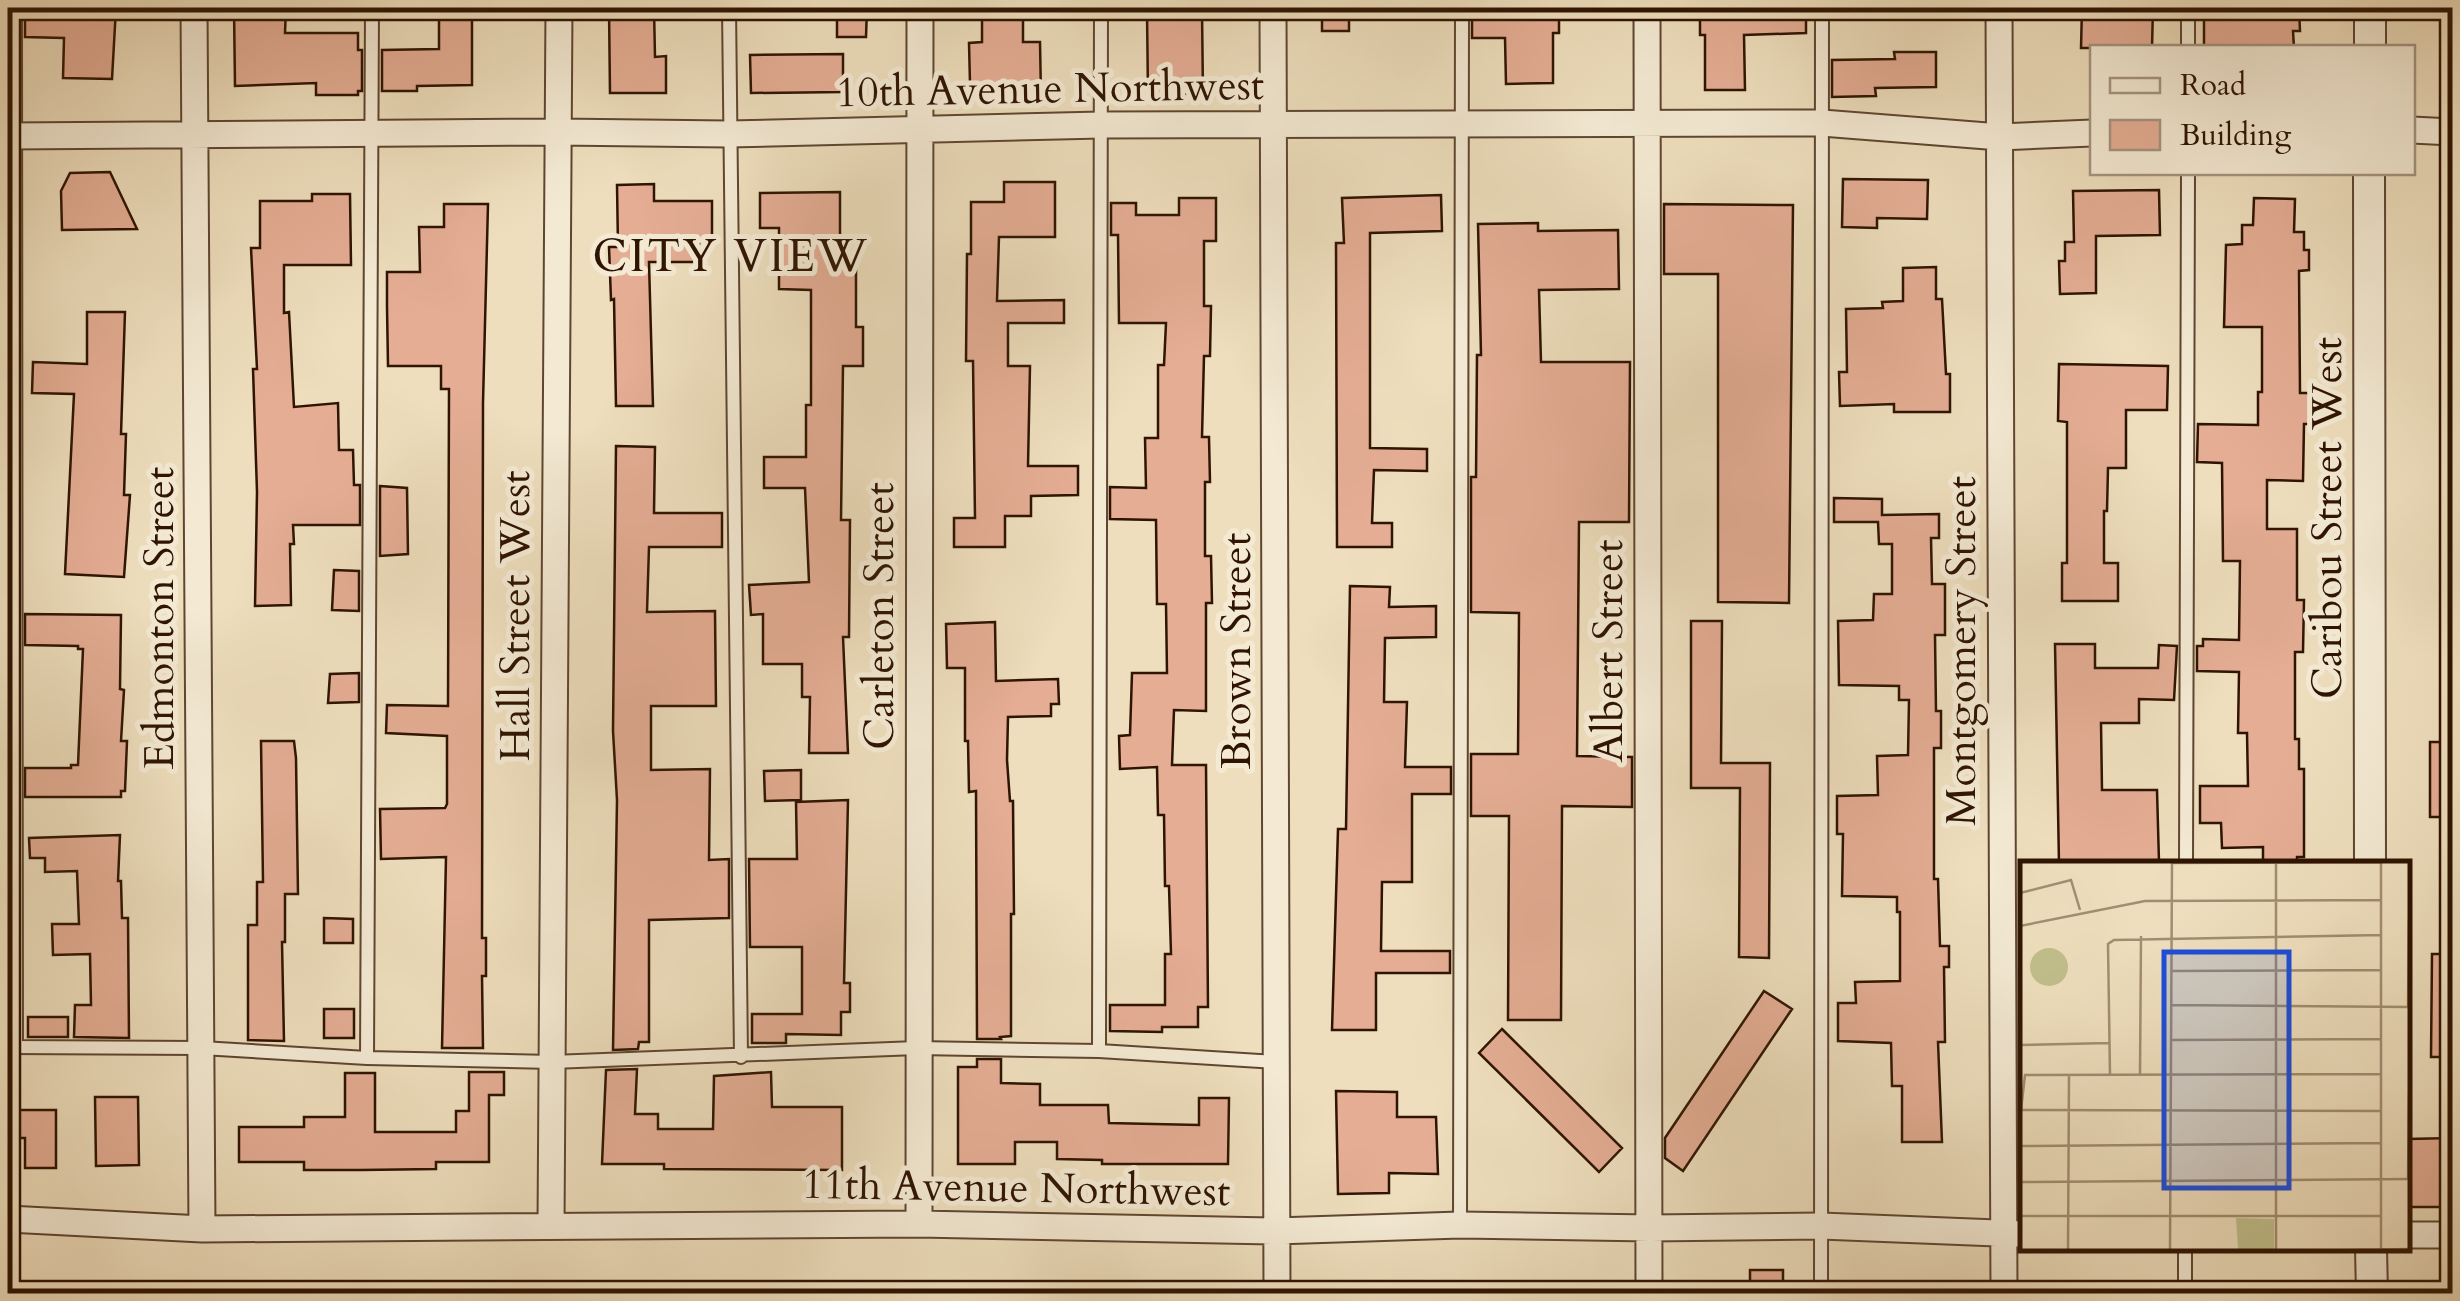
<svg xmlns="http://www.w3.org/2000/svg" width="2460" height="1301" font-family="Cardo,serif">
	<rect width="100%" height="100%" fill="#eedebd"/>
	<filter id="stains"><feTurbulence type="fractalNoise" baseFrequency=".002" numOctaves="4"/><feColorMatrix values="0 0 0 0 .2 0 0 0 0 .09 0 0 0 0 .02 0 0 0 .5 -.17"/></filter>
	<radialGradient id="worn" r=".72"><stop offset=".6" stop-color="#630" stop-opacity="0"/><stop offset="1" stop-color="#630" stop-opacity=".3"/></radialGradient>
	<path fill="#e4ad94" stroke="#2f1402" stroke-width="2.5" d="M25 8H116L112 79 63 78 64 38 25 37Z
		M234 8H286L285 33H358V50H362V91H358V95H316V83L235 86Z
		M439 8H472V85L417 86V91H382V50L439 49Z
		M609 8H654L655 57 666 56V93H610Z
		M837 8H867L866 37H837Z
		M1322 8H1349V31H1322Z
		M1502 8H1559V33H1553V83L1506 84 1505 38H1472V13H1502Z
		M1700 8 1806 11V33L1744 35 1745 90H1705V35H1700Z
		M2082 8H2153L2152 48H2081Z
		M2299 8 2300 31H2293L2294 48H2204V9Z
		M982 11H1023V42H1040L1041 97 978 98 977 83H970L969 43 982 42Z
		M1202 11 1203 94 1148 95 1147 12Z
		M1894 52H1936V87L1875 88 1876 96 1832 97V60L1895 59Z
		M843 54V92L751 93 750 55Z
		M110 172 137 229 62 230 61 191 70 173Z
		M1843 179 1928 180 1927 219 1877 218V228L1842 227Z
		M1004 182H1055V237H999L997 301 1064 300V323H1008V366H1030L1028 466H1078V495L1031 496V516H1005V547H954V518H975L973 361H966L967 254H971V202H1004Z
		M654 184V201H712V239H699V262H649L653 406H616L614 299 611 300 609 247H618L617 185Z
		M2159 190 2160 235 2096 236V293L2060 294 2059 261H2065V242H2074L2073 191Z
		M840 192V264H856V327H863V366H843L841 520H850L849 637H843L848 753H809L810 697H802V664H763V614L751 615 749 585 809 582 805 488H764V457H806V405H811V290L779 289V228H760V193Z
		M312 194H350L351 265H284V313L289 312 294 407 338 403 339 450H353L354 485H360V525H293L294 544H290L291 605 255 606 257 492 253 369H257L251 248H260V201H312Z
		M1441 195 1442 231 1370 233V448L1427 449V471L1374 470 1372 523H1392V547H1337L1336 243H1344L1342 198Z
		M1179 198H1216V241H1204V306H1211L1210 356H1204L1202 437H1209L1210 482H1205V556H1211L1212 603H1206V711L1174 710 1172 765H1206L1208 1007H1198V1027H1162V1032L1110 1031V1005H1165V954H1171L1169 886H1165L1164 815H1158L1157 767 1120 769 1119 736 1130 735 1132 673H1167L1166 604H1157L1156 520 1110 519V487L1146 488 1145 438H1158V365H1164L1166 323H1119L1118 235H1111V203H1136V215H1179Z
		M2254 198 2295 199 2294 232H2304V250H2309V270L2299 271 2300 393H2314V424H2304L2303 481 2267 480V529H2297V600H2304L2303 652H2295V739H2299V769H2304V857H2297V864H2263V847L2222 848 2221 823H2200V786H2248L2247 733H2238L2239 672 2197 671V646H2203V639L2239 640 2240 561H2223L2222 463 2197 462 2198 424 2258 425V392H2262V327H2224L2226 245 2242 244V225H2253Z
		M444 204H488L483 403 482 938H486V976H482L483 1048H442L446 857 381 859 380 809 445 808 447 804V736L386 733 387 705 448 706 449 389H441V366H388L387 307V272H420L419 227H444Z
		M1664 204 1793 205 1789 603 1718 602V274H1664Z
		M1538 223V231L1618 230 1619 289 1539 290 1541 362H1630L1629 522H1579L1577 756 1632 757V807L1562 806 1561 1020H1508L1509 816H1471V754H1518L1519 613 1471 612V477H1476L1477 355H1481L1478 224Z
		M1936 267V299H1942L1946 374H1950V412H1894V404L1840 406 1839 372H1847L1846 309 1883 308 1882 302 1903 301V268Z
		M87 312H125L121 434H126L124 495H130L124 577 65 574 74 394 32 393 33 362 87 364Z
		M2059 364 2168 366 2167 410H2126V468H2108L2107 511H2104V563H2118V601H2062V563H2067V422L2058 421Z
		M616 446 655 447 654 513H722V547H649L647 612 715 611 716 706H651V770L710 769 709 860 729 859V918L649 920V1042H639L638 1049 613 1050 617 800 613 731Z
		M380 486 407 488 408 554 380 556Z
		M1834 498 1882 499V515L1939 514V538H1931L1932 584H1945V635H1935L1936 711H1941V748H1934V879H1938L1940 946H1949V967H1944L1945 1042H1938L1942 1142H1902V1086H1892L1891 1043 1838 1041V1003H1856L1855 982 1900 981V912H1897V897L1842 896 1843 834H1837V796L1878 795 1877 756 1908 755 1909 700H1899V686L1839 685 1838 621 1873 620 1874 594H1892V544H1879L1878 522H1834Z
		M334 570 359 571V611L332 610Z
		M1350 586 1390 587 1389 607 1436 606V637L1385 638 1384 702H1407L1405 767H1451V794H1412V882H1382L1381 951H1450V973H1376V1030H1332L1338 829H1346Z
		M25 614 121 615 120 689 124 690 121 741H127L125 791H121V797H25V768H71V765H78L83 649H78V646L25 645Z
		M1691 621H1722L1721 763H1770L1769 958 1739 957 1740 788H1691Z
		M995 622 996 681 1058 679 1059 704H1051V716L1008 717 1007 760 1010 801H1013L1014 914H1011V1036L1000 1037 1001 1039H977L976 791 969 792 968 741H965V668H947L946 624Z
		M2055 644H2095V668H2158L2159 645 2177 646 2174 700 2139 699V723H2101L2102 790H2157L2159 862 2059 864Z
		M359 673V702L328 703 330 674Z
		M261 741H294L296 758 298 894H285V942H282L284 1041 248 1040V925H257V882H263Z
		M2430 742H2452V817H2430Z
		M801 770V800L765 801 764 771Z
		M848 800 844 983H850V1012H841V1035L786 1034V1043H752V1014H802V947H750L749 859H797L796 802Z
		M120 835 118 881H121L122 918H128L129 1038 74 1037 75 1005H91L90 954 53 955 52 924H79L77 871 45 872V858H30L29 838Z
		M324 918 353 919V943H324Z
		M2432 954H2452V1057H2431Z
		M1764 991 1792 1009 1683 1171 1665 1158V1138Z
		M324 1009H354V1038H324Z
		M28 1017H68V1037H28Z
		M1502 1029 1622 1148 1599 1172 1479 1053Z
		M977 1059H1001V1083L1040 1084V1105H1108L1109 1123 1199 1125V1098H1229L1228 1164H1102V1160L1057 1159V1142H1015V1164H958V1067H977Z
		M637 1069 635 1114H658V1129H713L714 1076 771 1072 772 1107H842V1170L664 1169V1164H602L606 1070Z
		M469 1072H504V1095H489V1162H436V1169L361 1170H304V1162H239V1127H304V1117H345V1073H375V1132H456V1111H469Z
		M1336 1091 1397 1092V1117H1436L1438 1174 1389 1173V1193L1338 1194Z
		M95 1097H138L139 1165 96 1166Z
		M8 1110H56V1168H25V1138H8Z
		M2452 1138V1207H2408V1139Z
		M1750 1270H1783V1294H1750Z"/>
	<g fill="none" stroke-linecap="round" stroke-linejoin="round">
		<g stroke="#5f4631" stroke-width="16">
			<path id="service" d="M15 8C17 354 13 701 16 1048
				M729 8 741 1057
				M2188 48V8
				M2186 864 2188 172
				M8 1047 202 1048 367 1058 552 1062 917 1048 1099 1051 1277 1062
				M1099 1051 1101 8
				M367 1058 372 8
				M1460 1225 1462 8
				M2185 1248V1294
				M1821 1294 1822 8"/>
		</g>
		<g stroke="#5f4631" stroke-width="29">
			<path id="minor" d="M194 8 202 1229
				M1273 8 1277 1294
				M1647 8 1649 1294
				M1999 8 2004 1294
				M2412 130 2452 132
				M8 136 558 132 728 134 1101 125 1822 123 2000 137 2092 133
				M8 1219 202 1229 919 1224 1276 1231 1460 1225 1650 1228 1821 1226 2022 1234
				M919 1224 920 8
				M551 1226 559 8
				M2408 1235H2452"/>
		</g>
		<g stroke="#5f4631" stroke-width="34">
			<path id="tertiary" d="M2370 48V8
				M2369 172 2370 864
				M2371 1248 2372 1294"/>
		</g>
		<use href="#service" stroke="#f4ead4" stroke-width="12"/>
		<use href="#minor" stroke="#f4ead4" stroke-width="25"/>
		<use href="#tertiary" stroke="#f4ead4" stroke-width="30"/>
	</g>
	<g text-anchor="middle" dominant-baseline="central" stroke-width="10" stroke-linejoin="round" paint-order="stroke">
		<g font-size="42" fill="#2f1402" stroke="#f4ead4">
			<text transform="translate(1050 89) rotate(-1)">10th Avenue Northwest</text>
			<text transform="translate(2327 518) rotate(-90)">Caribou Street West</text>
			<text transform="translate(515 616) rotate(-90)">Hall Street West</text>
			<text transform="translate(879 616) rotate(-90)">Carleton Street</text>
			<text transform="translate(159 618) rotate(-90)">Edmonton Street</text>
			<text transform="translate(1236 651) rotate(-90)">Brown Street</text>
			<text transform="translate(1608 651) rotate(-90)">Albert Street</text>
			<text transform="translate(1961 651) rotate(-90)">Montgomery Street</text>
			<text transform="translate(1016 1188) rotate(1)">11th Avenue Northwest</text>
		</g>
		<g font-size="45" letter-spacing="2.5" fill="#2f1402" stroke="#f4ead4">
			<text x="731" y="256">CITY VIEW</text>
		</g>
	</g>
	<g transform="translate(2020 861)">
		<rect width="390" height="390" fill="#eedebd"/>
		<path d="M10 106a19 19 0 1 1 38 0a19 19 0 1 1-38 0ZM216 357 254 358V388H218Z" fill="#c1bf8c"/>
		<path fill="none" stroke="#a28d72" stroke-width="2.5" d="M152 2 361 1M0 32 51 19 60 49M0 65 125 40 361 39M151 110 362 109M151 144 390 146M388 145 389 58M151 179 361 178M0 184 89 182M90 214 88 83 94 79 362 74M120 214 121 75M0 249 361 250M1 249 5 214 361 213M0 285 361 282M388 318 389 233M0 321 390 318M0 355H361M48 390 49 214M150 390 152 0M256 390V0M277 390 390 388M361 390V0"/>
		<path fill="#1d4ed8" fill-opacity="0.15" stroke="#1d4ed8" stroke-width="5" d="M144 91H269V327H144Z"/>
		<rect width="390" height="390" fill="none" stroke="#2f1402" stroke-width="5"/>
	</g>
	<rect width="2460" height="1301" fill="none" stroke="#eedebd" stroke-width="40"/>
	<rect x="10" y="10" width="2440" height="1281" fill="none" stroke="#2f1402" stroke-width="5"/>
	<rect x="20" y="20" width="2420" height="1261" fill="none" stroke="#2f1402" stroke-width="2.5"/>
	<rect x="2090" y="45" width="325" height="130" fill="#f4ead4" stroke="#a59480" stroke-width="2.5"/>
	<rect x="2110" y="78" width="50" height="15" fill="#f4ead4" stroke="#a59480" stroke-width="2.5"/>
	<text x="2180" y="95" font-size="30" fill="#2f1402">Road</text>
	<rect x="2110" y="120" width="50" height="30" fill="#e4ad94" stroke="#a59480" stroke-width="2.5"/>
	<text x="2180" y="145" font-size="30" fill="#2f1402">Building</text>
	<rect width="100%" height="100%" filter="url(#stains)"/>
	<rect width="100%" height="100%" fill="url(#worn)"/>
</svg>
